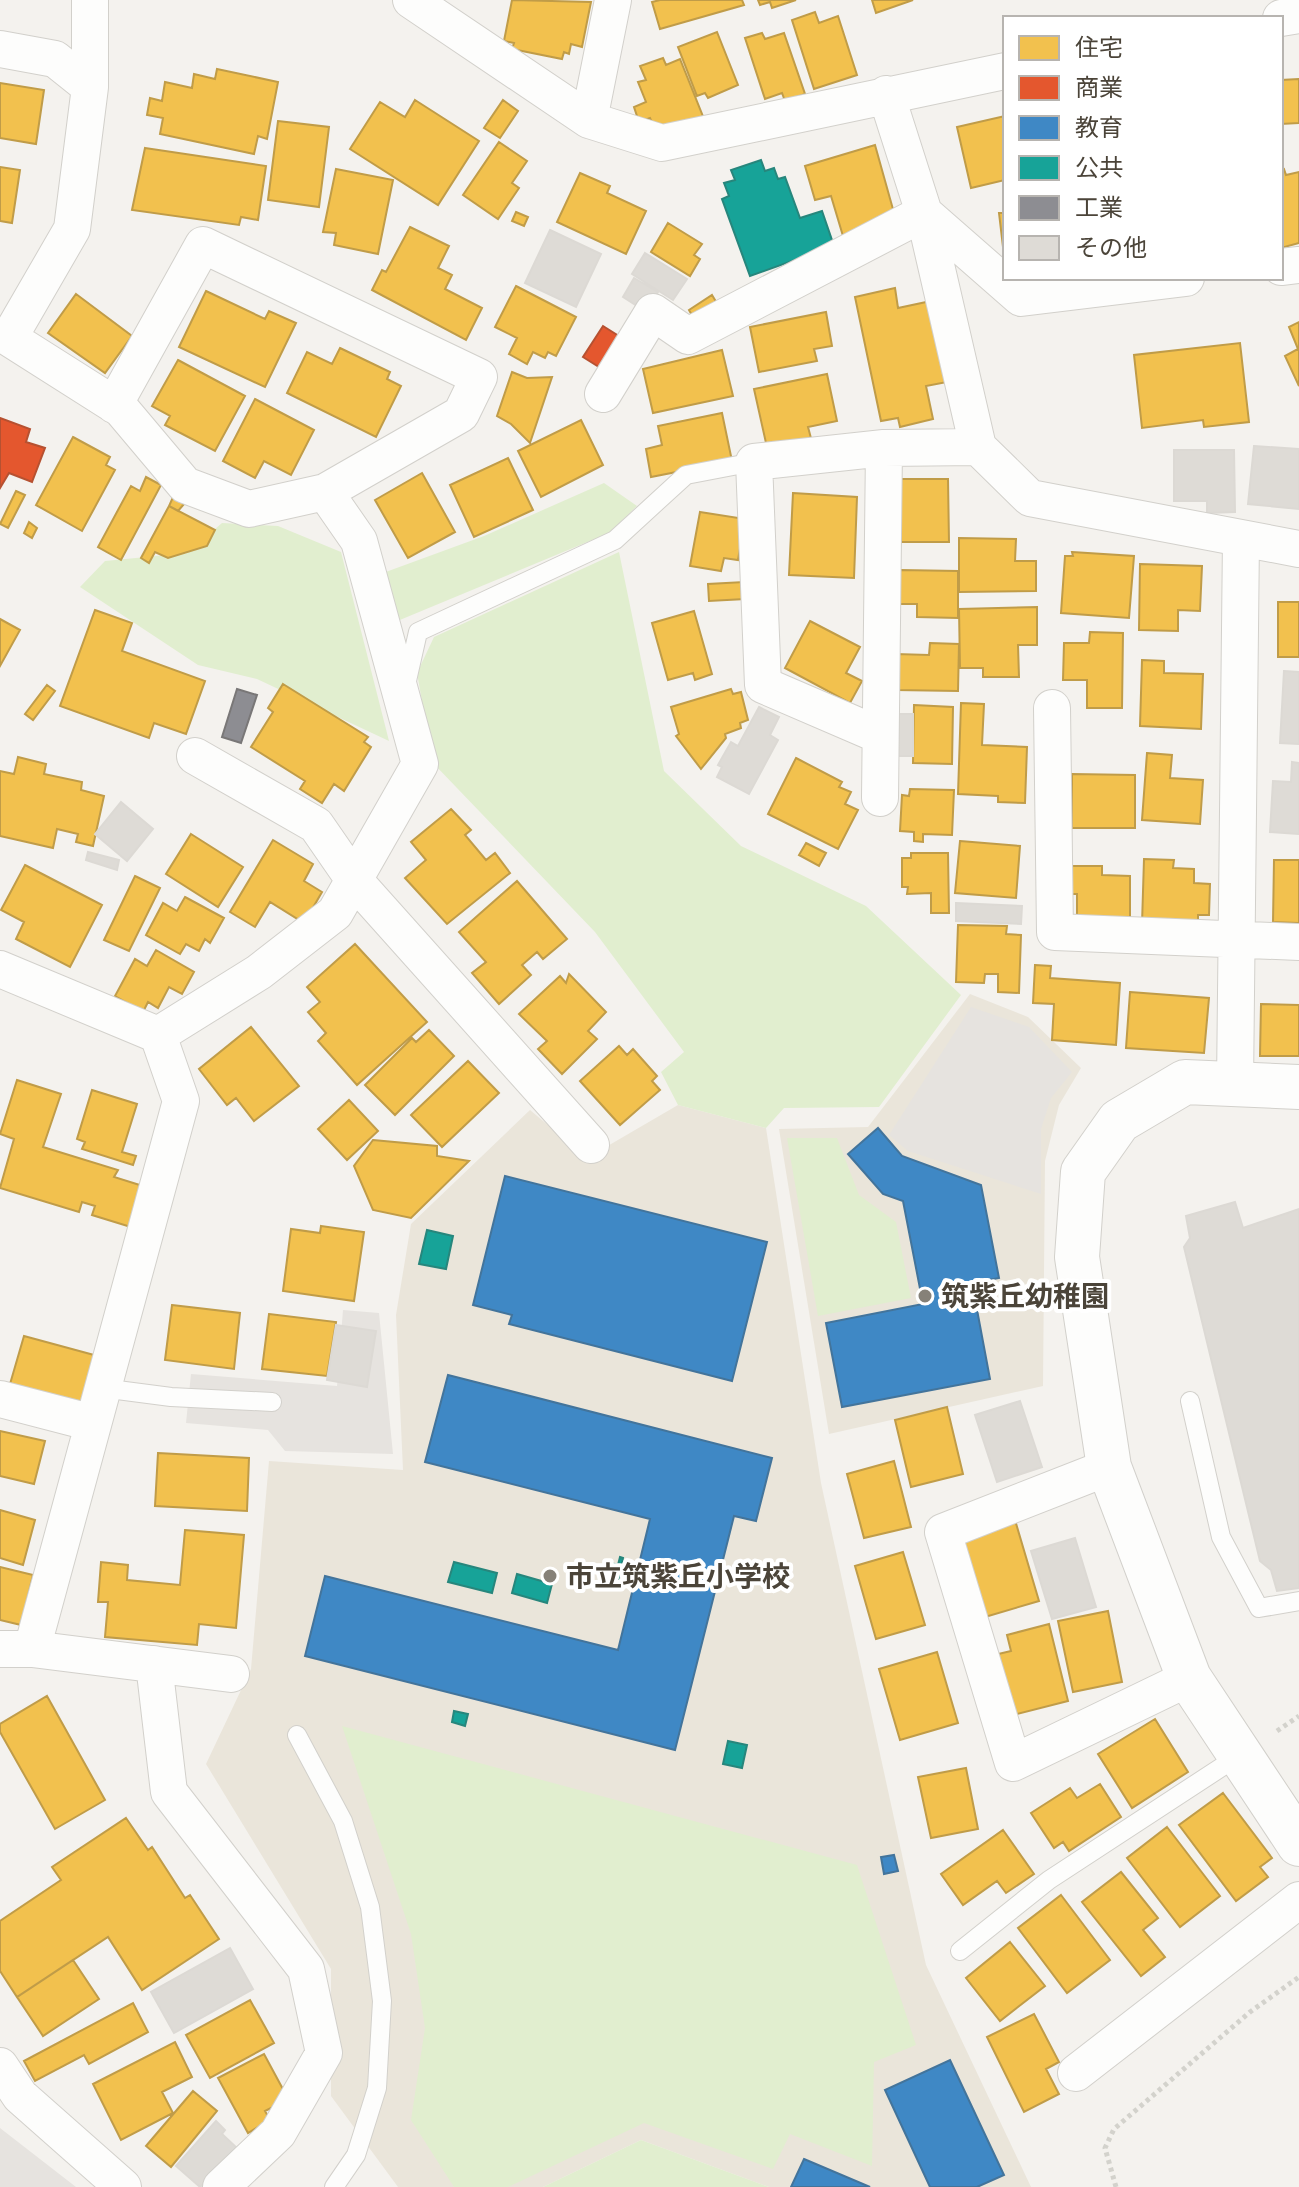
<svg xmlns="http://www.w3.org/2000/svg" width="1299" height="2187" font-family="Inter,'Noto Sans JP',sans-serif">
	<rect width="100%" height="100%" fill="#f4f2ee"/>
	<path fill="#eae5da" d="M970 994 1028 1017 1081 1068 1059 1105 1045 1161 1043 1386 829 1434 779 1129 868 1127Z
		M678 1105 766 1128 821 1483 926 1965 1031 2187H769L641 2140 543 2187H398L331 2096V1969L206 1764 251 1669 269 1461 403 1470 396 1315 411 1224 530 1110 587 1158Z"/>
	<path fill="#e1eecf" d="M604 483 637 506 609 533 395 622 383 573 484 536Z
		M222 523 278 526 341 552 389 741 257 679 198 665 80 587 105 561 187 553Z
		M619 552 664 771 741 846 866 906 961 995 879 1107 784 1108 766 1128 678 1105 661 1072 684 1052 595 932 433 763 417 673 434 637Z
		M787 1138H837L859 1195 896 1222 911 1298 818 1316Z
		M342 1726 857 1865 916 2045 874 2062 872 2166 790 2134 773 2169 644 2123 508 2187H454L411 2120 425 2028 411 1934Z
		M641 2140 769 2187H543Z"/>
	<path fill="#e6e3df" d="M971 1007 1029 1027 1072 1072 1051 1098 1041 1129V1194L908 1151 889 1135Z
		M343 1310 379 1313 393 1454 285 1451 268 1430 186 1423 191 1374 337 1386Z
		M0 2128 76 2187H0Z"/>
	<path fill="#f2c14e" stroke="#c09c48" stroke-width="2" d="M512 0 591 2 582 47 571 44 569 54 564 52 562 59 512 49 514 43 504 41Z
		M660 0H742L744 5 660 29 652 2Z
		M758 0H796L772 8 770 2 760 5Z
		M872 0H913L876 13Z
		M815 12 819 23 838 16 857 75 814 89 792 20Z
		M717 32 738 85 708 98 705 93 697 96 678 47Z
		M762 33 765 39 784 33 805 94 785 101 782 93 765 99 745 38Z
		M663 58 666 65 680 59 704 119 664 135 654 127 650 118 639 122 634 107 646 102 638 82 646 80 640 66Z
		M217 69 278 82 267 139 258 136 254 154 160 134 163 118 147 115 150 98 162 101 165 82 192 88 194 74 215 79Z
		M1299 79V123L1281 124V80Z
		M0 83 44 90 36 144 0 138Z
		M415 100 479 141 438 205 350 149 380 102 405 117Z
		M503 100 518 111 500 138 484 128Z
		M1005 116V180L971 188 957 127Z
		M278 121 329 127 319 207 268 200Z
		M499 142 527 161 512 183 519 188 498 219 463 195Z
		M875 145 896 220 843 236 831 196 815 200 805 166Z
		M145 148 266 166 258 220 241 217 239 225 132 210Z
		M0 167 20 170 12 223 0 221Z
		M336 169 393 180 378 254 334 245 336 233 323 232Z
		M1284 169 1286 175 1299 172V243L1281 248V170Z
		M580 173 610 186 607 193 646 211 626 254 557 222Z
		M516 212 528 217 524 226 512 221Z
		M999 213H1005V247H1003Z
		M668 223 702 244 694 255 700 259 690 276 651 252Z
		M410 227 449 246 438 268 452 275 445 289 482 308 466 340 372 290 382 270 386 272Z
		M516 286 576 317 556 356 548 352 545 358 533 352 527 364 509 354 517 338 495 327Z
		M895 288 898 308 931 301 947 382 926 386 933 419 900 427 898 418 881 421 855 297Z
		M206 291 265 319 269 311 296 323 265 387 179 347Z
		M76 294 132 336 105 373 48 333Z
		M712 295 721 310 697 324 689 310Z
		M826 312 832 346 814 349 817 361 759 372 750 327Z
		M1299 322V386L1285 356 1298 349 1289 327Z
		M1240 343 1249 422 1204 427 1203 420 1142 428 1134 355Z
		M340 348 390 372 387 379 401 386 376 437 287 393 307 352 332 364Z
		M722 350 733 396 653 413 643 369Z
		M178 360 245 396 215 451 165 425 170 416 152 406Z
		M512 372 527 378 552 377 530 443 511 424 497 416Z
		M827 374 837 421 808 427 812 442 768 452 754 389Z
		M255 399 314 430 291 475 264 461 255 478 223 461Z
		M722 413 732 461 651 477 646 449 662 445 658 426Z
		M581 420 603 465 541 497 518 451Z
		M73 437 110 457 106 465 115 470 82 531 36 505Z
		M508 458 533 510 474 537 450 485Z
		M422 473 455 532 408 558 375 500Z
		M146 477 161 485 121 560 98 547 131 486 140 491Z
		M901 479H948L949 542H901Z
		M16 491 25 495 8 528 0 524Z
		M793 493 857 497 854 578 789 575Z
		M174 495 184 504 178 511 169 506Z
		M169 506 215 530 207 546 168 558 155 552 149 563 141 558Z
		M700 512 745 519 738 560 724 558 721 571 690 566Z
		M29 522 37 528 32 538 24 533Z
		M959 538 1016 539 1015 561H1036V591L959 592Z
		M1072 552 1134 556 1129 618 1061 613 1065 556H1073Z
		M1140 564 1202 566 1200 611 1178 610V631L1139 630Z
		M900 570 958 571V618L917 617V604H900Z
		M744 582 745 599 709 601 708 584Z
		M1278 602H1299V657H1278Z
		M1037 607V645H1018L1019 677H983V668H960L959 609Z
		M95 610 132 623 122 651 205 681 186 734 154 723 149 738 60 706Z
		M694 611 712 674 695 680 693 673 668 680 652 623Z
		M0 619 20 630 0 666Z
		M810 621 860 647 846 673 862 681 850 703 785 668Z
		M1090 632 1123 633 1122 708H1087V680H1063L1064 643H1089Z
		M930 643 959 644 958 691 896 690V654L929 655Z
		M1142 660 1164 661V673L1203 674 1201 729 1140 726Z
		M283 684 368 737 364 742 371 747 344 791 334 784 322 803 300 789 305 781 251 747 273 712 268 708Z
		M47 685 55 691 33 720 25 714Z
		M731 689 733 694 741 692 748 720 740 723 741 728 725 734 726 738 701 769 676 736 679 734 671 707Z
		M961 703 984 704 982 745 1027 747 1025 803 998 802V796L958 794Z
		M914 705 953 707 952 764 913 763Z
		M1147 753 1172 755 1170 778 1203 780 1200 824 1142 820Z
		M18 757 46 764 44 774 82 782 81 790 104 796 93 846 76 842 78 834 57 829 53 848 0 836V771L14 774Z
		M796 758 842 782 839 787 851 792 845 804 858 810 838 849 768 814Z
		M1072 774 1135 775V828H1072Z
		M910 789 954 790 952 835 923 834V842L914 841V832L900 831 902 795 909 796Z
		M451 809 471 830 465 835 486 860 495 853 510 873 447 924 405 878 426 860 411 842Z
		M191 834 243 867 218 907 166 874Z
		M273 840 313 864 304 881 322 892 304 923 270 902 255 927 230 912Z
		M960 841 1020 846 1016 898 955 893Z
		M806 843 826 853 819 866 799 855Z
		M911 853H948L949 913H931V893L907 894 908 887H902V858H911Z
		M1144 859 1174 860 1173 868 1194 869V883L1210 884 1209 915H1198V926L1142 924Z
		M1274 860H1299V923L1273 922Z
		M25 865 102 905 70 967 16 939 24 922 1 910Z
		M1069 866H1102V875L1130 876V927H1077V894H1068Z
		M135 876 160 888 129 951 104 940Z
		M517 881 567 939 543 959 537 952 522 965 531 975 499 1004 472 973 486 962 459 932Z
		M185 897 224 918 210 943 205 939 199 951 186 944 180 954 146 935 163 903 177 911Z
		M958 925 1007 926 1006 934 1021 935 1019 993 998 992V974H985L984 983 956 982Z
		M355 944 427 1022 357 1085 318 1041 326 1033 308 1012 320 1002 307 987Z
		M156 950 194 972 182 994 169 987 158 1008 148 1002 143 1012 115 996 135 959 147 966Z
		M1035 965 1051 966 1050 978 1120 983 1116 1045 1052 1040 1054 1004 1033 1003Z
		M569 974 606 1012 588 1031 597 1039 562 1074 538 1049 547 1041 519 1014 560 976 566 983Z
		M1130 992 1209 998 1204 1053 1126 1048Z
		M1261 1004 1299 1005V1056H1260Z
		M251 1027 299 1086 254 1121 236 1098 227 1105 199 1069Z
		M429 1030 454 1056 395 1115 365 1085 412 1038 416 1042Z
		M619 1046 627 1055 633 1049 657 1076 652 1081 660 1090 620 1125 580 1081Z
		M468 1061 499 1093 442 1147 411 1115Z
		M17 1080 61 1094 43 1147 118 1170 114 1177 146 1187 134 1228 92 1215 95 1206 82 1202 79 1212 0 1188 14 1139 0 1134Z
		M92 1090 137 1104 122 1152 136 1156 133 1165 82 1149 85 1142 77 1139Z
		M349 1100 378 1131 347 1160 318 1129Z
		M373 1140 437 1146V1156L469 1161 411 1218 373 1210 354 1166Z
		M321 1226 364 1232 354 1301 283 1291 291 1229 320 1233Z
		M172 1305 240 1313 234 1369 165 1360Z
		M269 1314 336 1322 327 1376 262 1369Z
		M24 1336 94 1355 81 1404 10 1384Z
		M947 1407 963 1474 911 1487 895 1420Z
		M0 1431 45 1441 34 1484 0 1476Z
		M158 1453 249 1458 247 1511 155 1506Z
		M894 1461 911 1527 864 1538 847 1474Z
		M0 1510 35 1520 23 1565 0 1558Z
		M1015 1520 1039 1601 985 1617 961 1537Z
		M185 1530 244 1535 236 1628 199 1624 197 1645 105 1637 108 1602H98L101 1562 128 1565 127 1580 180 1585Z
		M903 1552 925 1625 876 1639 855 1566Z
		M0 1567 33 1575 21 1625 0 1620Z
		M1108 1611 1122 1682 1073 1692 1058 1621Z
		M1049 1624 1068 1701 1009 1716 994 1655 1011 1651 1007 1635Z
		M937 1652 958 1723 900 1740 879 1669Z
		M47 1696 105 1800 55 1829 0 1732V1724Z
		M1155 1719 1188 1772 1132 1808 1098 1754Z
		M966 1768 978 1829 931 1838 918 1777Z
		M1100 1784 1121 1817 1069 1851 1063 1842 1054 1848 1031 1813 1070 1788 1077 1798Z
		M1223 1793 1272 1858 1260 1867 1268 1877 1236 1901 1179 1825Z
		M126 1818 148 1850 152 1847 185 1898 190 1895 219 1939 142 1990 108 1937 17 1997 0 1971V1921L61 1880 52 1867Z
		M1167 1827 1220 1896 1180 1927 1127 1858Z
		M1003 1830 1034 1874 1006 1893 997 1881 963 1905 941 1874Z
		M1121 1872 1158 1918 1143 1930 1165 1957 1141 1976 1082 1902Z
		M1061 1895 1110 1960 1067 1993 1018 1928Z
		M1010 1942 1045 1986 1000 2021 966 1978Z
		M73 1960 99 1999 43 2036 17 1997Z
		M250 2000 274 2043 210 2078 186 2035Z
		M133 2003 148 2032 89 2064 84 2055 35 2081 24 2061Z
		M1034 2014 1059 2062 1046 2069 1059 2094 1024 2112 987 2037Z
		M175 2042 192 2077 162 2092 173 2113 121 2140 93 2084Z
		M264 2054 285 2093 283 2102 265 2111 270 2120 248 2133 218 2078Z
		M193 2091 217 2111 171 2167 146 2146Z"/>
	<path fill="#e4572e" stroke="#b65131" stroke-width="2" d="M603 326 630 343 610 374 583 357Z
		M0 418 30 429 26 442 45 448 32 482 9 473 0 488Z"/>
	<path fill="#3f88c5" stroke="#43749b" stroke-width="2" d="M878 1128 902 1156 981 1185 999 1278 972 1283 990 1379 842 1407 826 1323 923 1304 903 1201 883 1194 848 1154Z
		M505 1176 767 1242 732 1381 509 1324 512 1315 473 1305Z
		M448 1375 772 1458 756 1521 734 1516 675 1750 305 1656 325 1576 618 1650 650 1519 425 1462Z
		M894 1855 898 1871 884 1874 881 1857Z
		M950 2060 1004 2175 977 2187H930L885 2090Z
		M804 2159 870 2187H791Z"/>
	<path fill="#17a398" stroke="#27867c" stroke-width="2" d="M761 160 765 171 774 168 778 179 785 177 800 218 822 211 834 246 750 276 722 199 729 196 724 183 735 180 731 170Z
		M427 1230 453 1236 446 1269 419 1264Z
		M620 1557 623 1558 618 1581 607 1579 611 1563 618 1565Z
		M454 1562 497 1573 492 1593 448 1582Z
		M517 1574 552 1584 547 1603 512 1593Z
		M454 1711 468 1714 465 1726 452 1722Z
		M728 1741 747 1745 742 1768 723 1764Z"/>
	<path fill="#8d8d92" stroke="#797777" stroke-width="2" d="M237 689 257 695 241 743 222 737Z"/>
	<path fill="#dedbd6" stroke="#dcd9d4" stroke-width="2" d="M550 230 601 254 576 307 525 283Z
		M645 253 687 279 673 300 632 274Z
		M634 278 658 292 630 339 637 306 623 297Z
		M1254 446 1299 449V509L1248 504Z
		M1174 450H1234L1235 512 1207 513V501H1174Z
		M1284 671 1299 672V744L1280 743Z
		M759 707 779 717 770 735 778 740 749 794 717 777 722 767 718 765 731 742 738 746Z
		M895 714H913V756H894Z
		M1292 762 1299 763V834L1270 832 1273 781 1291 782Z
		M121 802 153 829 127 861 95 834Z
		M88 852 119 860 117 870 86 860Z
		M956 903 1022 906 1021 924 956 921Z
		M1235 1202 1243 1228 1299 1209V1588L1277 1591 1271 1570 1260 1561 1184 1247 1190 1238 1186 1216Z
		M336 1325 376 1331 367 1387 327 1380Z
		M1020 1401 1042 1467 997 1482 975 1415Z
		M1075 1538 1096 1607 1052 1619 1031 1551Z
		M230 1948 253 1989 174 2033 151 1992Z
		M216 2121 225 2130 222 2134 238 2149 200 2187 176 2166Z"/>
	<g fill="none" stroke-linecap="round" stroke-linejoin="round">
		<g stroke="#d2d0cb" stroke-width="20">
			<path id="service" d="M406 685 418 632 615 540 686 475 754 462
				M102 1388 171 1397 272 1402
				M1190 1401 1221 1537 1259 1608 1299 1601
				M297 1735 343 1821 370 1907 382 2001 377 2088 356 2155 334 2187
				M960 1951 1049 1880 1240 1755"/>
		</g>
		<g stroke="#d2d0cb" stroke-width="38">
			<path id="minor" d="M411 0 589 120 662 143 1005 71
				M1281 18 1299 15
				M0 49 55 59 90 87
				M886 94 924 213 978 447 1030 498 1299 549
				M589 120 613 0
				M1281 267 1299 265
				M603 394 653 312 688 336 924 213 1021 298 1186 278
				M114 405 203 245 479 377 461 414 325 492
				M1052 708 1055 932 1299 942
				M879 735 763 685 754 462 884 448 978 447
				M195 756 316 825 354 880 591 1145
				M880 798 884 448
				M0 969 158 1035 259 972 335 913 420 764 359 541 325 492 249 509 185 485 121 409 9 338 72 229 90 87V0
				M158 1035 181 1101 32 1649 231 1674
				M1235 1085 1241 538
				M0 1399 93 1423
				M1109 1467 943 1532 1013 1763 1189 1678
				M0 1649H32
				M154 1664 169 1792 306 1969 324 2053 278 2133 221 2187
				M0 2066 20 2096 123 2187
				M1076 2073 1299 1900"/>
		</g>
		<g stroke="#d2d0cb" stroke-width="46">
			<path id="tertiary" d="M1299 1087 1185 1082 1119 1121 1083 1172 1077 1257 1109 1467 1189 1678 1299 1844"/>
		</g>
		<path stroke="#d3d2cc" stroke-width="5" stroke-dasharray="4 4" stroke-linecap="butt" d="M1277 1731 1299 1716
			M1116 2187 1105 2148 1114 2129 1250 2012 1299 1977"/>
		<use href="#service" stroke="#fdfdfc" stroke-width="18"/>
		<use href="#minor" stroke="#fdfdfc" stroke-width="36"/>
		<use href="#tertiary" stroke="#fdfdfc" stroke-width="44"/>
	</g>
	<g fill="#868178" stroke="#fff" stroke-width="3">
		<circle cx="925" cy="1296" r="8"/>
		<circle cx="550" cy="1576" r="8"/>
	</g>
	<g text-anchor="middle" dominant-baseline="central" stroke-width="8" stroke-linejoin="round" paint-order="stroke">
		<g font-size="28" font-weight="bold" fill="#4b4439" stroke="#fff" text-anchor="start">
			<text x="941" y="1296">筑紫丘幼稚園</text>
			<text x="566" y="1576">市立筑紫丘小学校</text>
		</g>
	</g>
	<rect x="1003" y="16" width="280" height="264" fill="#ffffff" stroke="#b7b4b0" stroke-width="2"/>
	<rect x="1019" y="36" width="40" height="24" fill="#f2c14e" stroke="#b7b4b0" stroke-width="2"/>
	<text x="1075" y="56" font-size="24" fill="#4b4439">住宅</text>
	<rect x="1019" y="76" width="40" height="24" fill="#e4572e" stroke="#b7b4b0" stroke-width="2"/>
	<text x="1075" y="96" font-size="24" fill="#4b4439">商業</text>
	<rect x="1019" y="116" width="40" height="24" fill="#3f88c5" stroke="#b7b4b0" stroke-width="2"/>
	<text x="1075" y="136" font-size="24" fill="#4b4439">教育</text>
	<rect x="1019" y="156" width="40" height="24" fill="#17a398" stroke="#b7b4b0" stroke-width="2"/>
	<text x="1075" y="176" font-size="24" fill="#4b4439">公共</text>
	<rect x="1019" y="196" width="40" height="24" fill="#8d8d92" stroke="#b7b4b0" stroke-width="2"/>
	<text x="1075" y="216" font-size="24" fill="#4b4439">工業</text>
	<rect x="1019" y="236" width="40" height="24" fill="#dedbd6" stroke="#b7b4b0" stroke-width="2"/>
	<text x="1075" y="256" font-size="24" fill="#4b4439">その他</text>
</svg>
